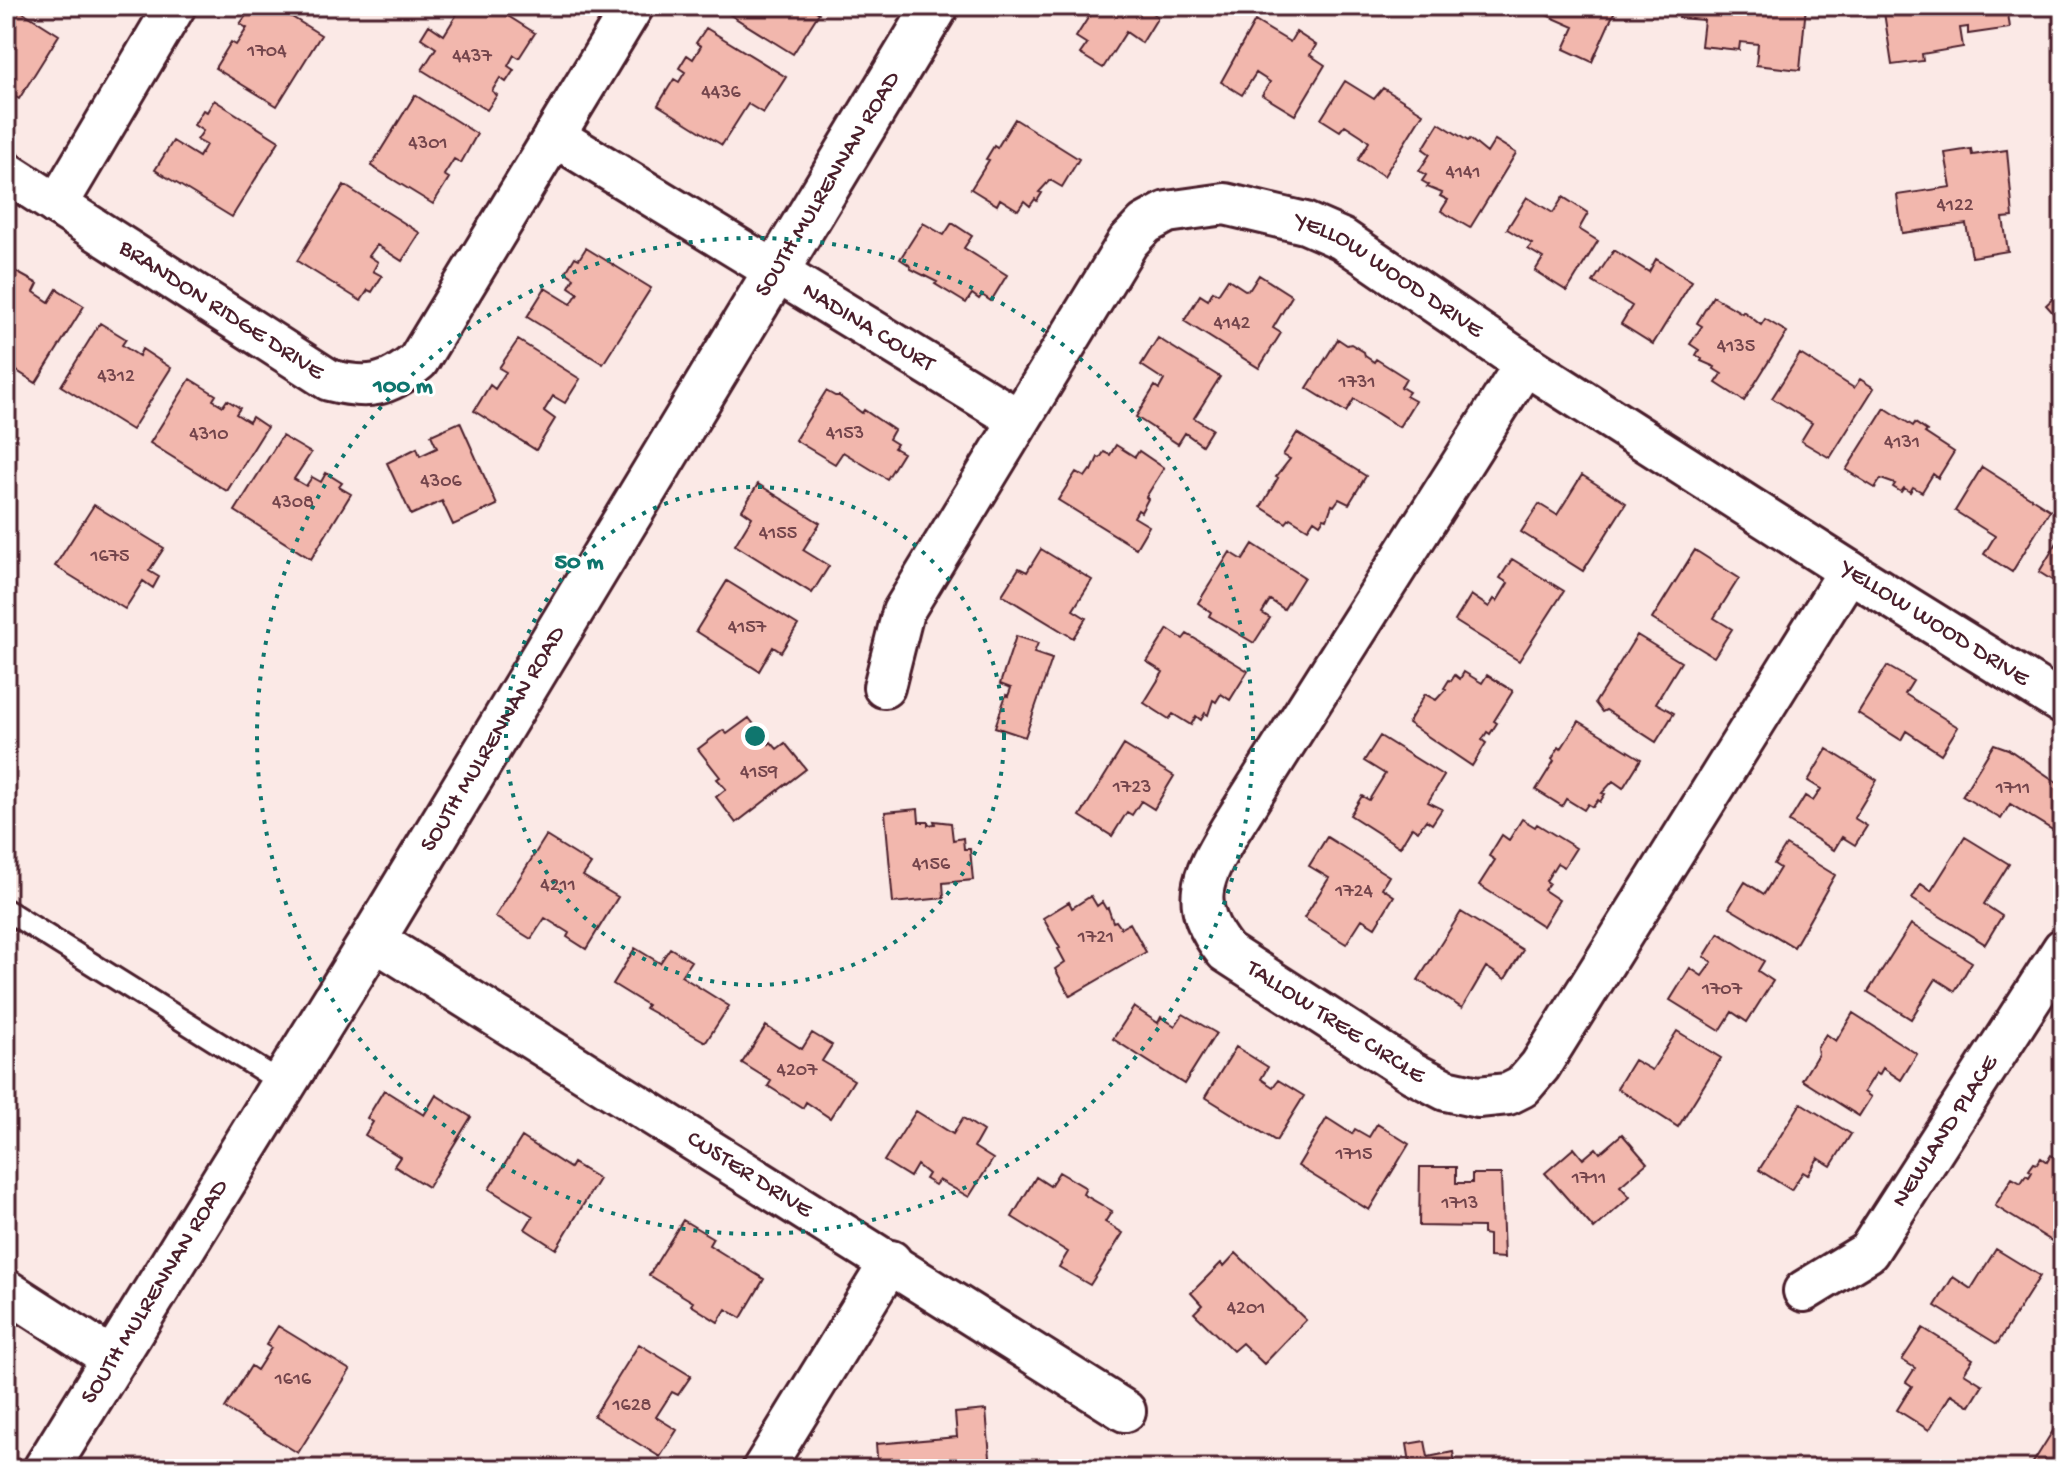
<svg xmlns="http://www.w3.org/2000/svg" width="2069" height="1475" font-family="'Gochi Hand',sans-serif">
	<rect width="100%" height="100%" fill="#fbe9e6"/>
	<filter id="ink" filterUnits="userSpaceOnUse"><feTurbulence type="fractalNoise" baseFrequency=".0125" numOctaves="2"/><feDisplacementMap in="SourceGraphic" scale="16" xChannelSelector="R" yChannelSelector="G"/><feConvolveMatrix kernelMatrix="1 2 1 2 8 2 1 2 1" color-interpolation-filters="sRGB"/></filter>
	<g filter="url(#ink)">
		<path fill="#f2b7ad" stroke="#4a1f2b" stroke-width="2" d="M6 6H20L18 9 59 35 19 99 6 91Z
			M253 6H274L321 35 277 106 215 68 231 42 236 45 247 28 240 24Z
			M462 6H492L535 33 519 58 514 55 508 66 514 70 506 82 500 78 492 91 497 95 487 110 422 70 436 48 421 38 429 25 444 35Z
			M716 6H808L819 13 793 54Z
			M1088 6H1142L1158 17 1142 43 1126 32 1103 68 1080 54 1087 44 1076 37 1093 10Z
			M1526 6H1617L1592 62 1564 49 1574 27Z
			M1681 6H1806L1800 70 1756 65 1758 44 1740 42 1739 50 1701 46 1704 20 1679 18Z
			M1883 6H2007L2010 28 1968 34V27L1960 28 1963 47 1922 54 1923 61 1892 65Z
			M1255 21 1290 42 1296 32 1316 45 1310 55 1325 65 1295 115 1262 95 1270 82 1256 73 1242 95 1221 82Z
			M706 28 786 77 763 113 748 104 722 145 658 105 674 79 679 82 685 72 679 68 687 55 693 59 701 46 696 43Z
			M1345 81 1374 99 1383 88 1423 113 1384 176 1358 160 1369 142 1362 136 1345 125 1340 131 1321 119Z
			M415 95 477 134 461 163 454 159 444 175 449 178 433 204 371 166Z
			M214 100 279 141 232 217 155 170 173 141 199 157 206 145 197 140 203 131 194 125 203 110 207 112Z
			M1015 119 1079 159 1062 187 1050 180 1039 192 1042 193 1037 201 1035 199 1030 206 1024 201 1018 210 1000 199 997 205 971 189 989 160 986 159 994 146 997 148Z
			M1439 123 1468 141 1470 139 1487 153 1495 140 1516 153 1470 228 1441 211 1448 200 1440 196 1442 193 1427 187 1429 185 1422 181 1426 175 1419 171 1430 154 1423 149Z
			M1971 149 1972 155 2007 150 2013 217 2003 218 2008 251 1972 257 1966 224 1902 233 1897 195 1951 187 1945 153Z
			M344 185 420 233 402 261 377 245 369 256 378 262 373 271 382 276 372 292 368 290 361 301 297 261Z
			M1527 197 1553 213 1563 197 1588 213 1579 229 1598 241 1567 291 1535 271 1543 258 1528 249 1532 244 1507 229Z
			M923 223 944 235 952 223 972 236 964 248 1007 275 991 301 982 295 979 299 972 294 966 303 935 284 937 282 911 269 909 265 900 259Z
			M586 248 651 288 603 364 527 317 545 288 571 304 578 293 569 287 574 278 566 272 575 257 579 259Z
			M1614 250 1649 272 1656 259 1692 281 1653 344 1621 324 1632 306 1593 282Z
			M9 268 38 284 34 292 49 302 57 289 84 306 36 383 6 364V339L8 335 6 334V273Z
			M1259 275 1292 296 1273 328 1281 333 1259 368 1184 321 1200 295 1208 300 1213 291 1218 294 1228 279 1245 290 1250 289Z
			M2063 289V324L2046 305Z
			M1713 296 1742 313 1743 311 1761 325 1765 319 1787 332 1744 401 1716 383 1722 374 1714 369 1715 367 1701 361 1702 359 1696 355 1699 350 1690 344 1702 326 1697 323Z
			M100 323 126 339 122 345 139 356 142 349 171 368 132 430 61 386Z
			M1158 338 1220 377 1194 418 1212 429 1202 445 1185 433 1178 444 1136 417 1155 386 1159 389 1164 380 1141 365Z
			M1338 339 1347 345 1351 344 1364 352 1365 356 1374 362 1376 359 1406 378 1401 387 1409 392 1406 396 1415 401 1399 427 1354 399 1346 412 1307 388Z
			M518 340 580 379 565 403 553 396 544 411 555 419 536 450 474 411 490 385 495 389 506 372 499 368Z
			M1800 354 1854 388 1860 379 1874 388 1830 458 1801 441 1812 423 1772 398Z
			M190 379 216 395 213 400 223 406 227 400 240 408 236 414 249 422 252 417 267 427 227 491 150 443Z
			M826 391 835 396H839L862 413 864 410 894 430 889 439 897 444 894 448 903 453 887 479 843 452 835 464 795 440Z
			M1885 408 1913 426 1915 423 1927 431 1925 433 1954 452 1938 478 1933 474 1922 492 1913 487 1910 492 1904 488 1901 492 1893 487 1895 484 1881 479 1875 488 1846 470Z
			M460 422 497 505 453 525 442 501 411 515 387 463 417 448 420 456 437 448 431 435Z
			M1297 433 1366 476 1349 504 1339 499 1334 506 1332 505 1327 519 1324 518 1320 524 1314 520 1308 529 1290 518 1286 523 1261 507 1278 478 1276 477 1290 459 1283 455Z
			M282 436 311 453 294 479 306 486 312 477 321 482 326 473 342 483 339 487 351 494 311 559 235 511Z
			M1116 445 1135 457 1139 451 1164 468 1146 497 1148 499 1141 512 1138 510 1134 517 1149 526 1136 548 1058 500 1076 472 1085 477 1090 470 1092 471 1098 457 1100 458 1104 452 1110 455Z
			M1982 467 2050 510 2012 572 1984 554 1995 536 1955 511Z
			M1582 475 1626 503 1583 571 1521 532 1539 504 1557 515Z
			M758 484 820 523 803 550 829 566 812 593 735 545 752 517 742 510Z
			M94 505 164 548 149 571 159 577 153 588 143 581 125 609 55 566Z
			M2061 536 2063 578 2058 584 2039 572Z
			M1253 544 1304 577 1284 609 1270 600 1262 613 1270 618 1254 643 1209 616 1211 612 1198 603 1230 552 1243 560Z
			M1041 549 1092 580 1073 610 1086 618 1073 638 1002 595 1019 568 1027 572Z
			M1695 550 1739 578 1714 618 1732 629 1714 657 1652 619Z
			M1512 559 1564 591 1519 661 1455 621 1471 595 1489 607 1494 599 1497 601 1508 583 1500 578Z
			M727 581 798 625 781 652 773 647 759 671 696 631Z
			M1168 629 1183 639 1187 634 1248 671 1230 700 1221 694 1216 702 1213 700 1208 715 1205 713 1201 720 1196 716 1191 725 1173 714 1169 719 1144 703 1163 672 1147 662Z
			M1637 635 1681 662 1656 703 1674 713 1656 742 1606 710 1602 712 1595 703Z
			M1016 636 1038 643 1034 653 1052 659 1025 737 995 727 1006 695 1008 696 1011 688 1000 684Z
			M1887 666 1913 681 1905 694 1958 727 1941 754 1906 731 1901 740 1858 713Z
			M1464 672 1482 683 1487 675 1513 691 1494 721 1497 723 1490 734 1487 732 1482 740 1486 743 1472 766 1408 723 1425 694 1436 700 1446 689 1444 688 1449 680 1451 681 1455 675 1460 679Z
			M749 718 760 732 762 730 769 744 771 742 777 749 785 743 806 769 736 823 716 797 726 789 717 779 720 777 698 749 723 730 727 734Z
			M1579 721 1641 759 1623 788 1613 781 1602 793 1605 794 1600 802 1598 800 1593 807 1588 804 1584 810 1566 799 1562 806 1536 790 1554 761 1552 759 1559 747 1561 749Z
			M1380 736 1444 776 1428 802 1442 809 1432 824 1426 820 1418 831 1412 827 1400 847 1350 815 1362 796 1369 800 1385 774 1364 761Z
			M1994 744 2008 749 2061 785 2057 792 2063 796V820L2056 832 2010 804 2001 819 1962 796Z
			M1124 745 1174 776 1154 809 1141 801 1132 815 1127 812 1112 836 1080 816Z
			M1827 749 1877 780 1854 818 1867 826 1855 845 1842 837 1834 850 1789 822 1805 796 1813 801 1821 789 1808 781Z
			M918 809 919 822H928V825L935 824 934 821 951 823 953 840 963 838 964 849H970L973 880 943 883 944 898 893 903 885 812Z
			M1522 819 1535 827 1537 824 1576 848 1564 867 1557 863 1546 881 1549 883 1544 890 1559 900 1543 926 1479 885 1495 860 1489 856 1502 835 1509 840Z
			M546 836 591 864 583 876 618 897 586 949 567 937 569 933 545 918 531 939 495 917Z
			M1327 837 1389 876 1382 888 1394 896 1375 927 1362 919 1346 944 1304 918 1329 878 1309 866Z
			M1965 837 2009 864 1984 904 2002 916 1985 944 1912 899 1921 884 1931 891Z
			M1786 845 1835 875 1794 947 1729 908 1745 882 1764 894 1780 868 1774 864Z
			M1091 896 1097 906 1102 902 1106 909 1108 908 1113 922 1116 921 1121 928 1130 923 1146 952 1070 996 1055 969 1065 962 1058 949 1060 948 1043 918 1069 902 1072 908Z
			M1461 912 1523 950 1505 979 1486 967 1462 1008 1418 980Z
			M1911 924 1972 962 1955 991 1936 979 1911 1019 1868 992Z
			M1719 933 1764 961 1758 971 1773 981 1747 1022 1732 1012 1720 1031 1670 1000 1690 968 1702 976 1712 962 1704 957Z
			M635 948 660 963 670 948 691 961 681 976 729 1006 706 1042 645 1008 647 1005 613 984Z
			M1134 1007 1158 1023 1161 1017 1175 1026 1183 1014 1216 1033 1184 1084 1113 1039Z
			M1853 1013 1917 1054 1901 1080 1883 1068 1879 1075 1876 1073 1864 1092 1871 1097 1859 1116 1802 1080 1818 1054 1817 1048 1826 1034 1836 1041Z
			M766 1026 802 1049 812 1033 832 1045 822 1061 854 1080 830 1118 806 1102 803 1108 768 1086 771 1081 742 1063Z
			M1677 1031 1721 1058 1678 1127 1617 1088 1634 1060 1652 1070Z
			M1236 1047 1268 1067 1261 1079 1273 1087 1278 1080 1304 1096 1276 1141 1205 1097Z
			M384 1090 424 1115 436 1095 471 1117 428 1187 394 1166 400 1157 365 1135 373 1122 367 1118Z
			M1801 1103 1851 1134 1831 1166 1818 1158 1808 1175 1803 1172 1791 1190 1759 1170Z
			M916 1111 953 1134 963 1118 983 1131 974 1147 993 1159 969 1197 939 1180 935 1185 925 1179 928 1174 917 1165 910 1177 884 1161Z
			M1327 1118 1352 1134 1355 1129 1369 1137 1377 1124 1409 1144 1369 1210 1298 1166Z
			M1622 1134 1647 1163 1620 1186 1630 1197 1594 1229 1545 1173 1574 1148 1583 1159 1596 1148 1600 1153Z
			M522 1137 570 1168 573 1163 599 1179 556 1249 525 1229 533 1216 489 1189Z
			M2051 1155 2063 1162V1248L1995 1206 2012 1178 2021 1183 2026 1175 2029 1177 2032 1172 2029 1170 2034 1163 2037 1164 2041 1158 2047 1162Z
			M1420 1167H1456V1183H1472V1174H1501L1504 1258 1489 1257V1235L1483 1234V1227L1419 1226Z
			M1059 1172 1086 1188 1083 1194 1112 1211 1105 1222 1123 1233 1090 1285 1059 1267 1068 1252 1012 1217 1036 1177 1050 1186Z
			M683 1220 713 1238 709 1245 764 1279 741 1318 726 1309 718 1322 691 1305 693 1302 649 1275Z
			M1996 1249 2040 1276 1997 1344 1935 1306 1953 1277 1971 1289Z
			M1236 1253 1306 1320 1264 1364 1242 1343 1233 1351 1194 1313 1202 1305 1191 1293 1221 1263 1224 1266Z
			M278 1326 350 1370 298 1453 225 1408 251 1366 257 1370 271 1348 266 1345Z
			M1923 1328 1973 1359 1964 1373 1983 1385 1970 1406 1951 1394 1929 1430 1897 1410 1912 1386 1906 1382 1915 1368 1902 1360Z
			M639 1344 691 1376 678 1395 672 1392 656 1417 677 1430 660 1457 594 1416Z
			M986 1410 991 1469H878L876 1444 957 1437 955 1413Z
			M2061 1418 2063 1469H2029Z
			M1425 1441 1428 1457 1453 1452 1456 1469H1411L1407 1444Z"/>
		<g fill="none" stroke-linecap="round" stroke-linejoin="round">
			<g stroke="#4a1f2b" stroke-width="26">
				<path id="lane" d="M6 910 284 1084"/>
			</g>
			<g stroke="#4a1f2b" stroke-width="46">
				<g id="street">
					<path id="s1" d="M554 136 1019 420"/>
					<path id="s2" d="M6 172 329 380C368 390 387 387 418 361L633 6"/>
					<path d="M57 205 175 6"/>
					<path id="s3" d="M1525 364 1230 830C1202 878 1187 903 1226 952L1413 1073 1446 1090 1478 1097 1508 1094 1522 1087 1540 1066 1849 571"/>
					<path id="s4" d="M884 687 903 612 1128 242 1145 224 1167 212 1225 204 1305 223 1342 239 1525 364 1849 571 2063 704"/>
					<path id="s5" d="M373 939 1125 1411"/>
					<path d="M6 1290 113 1359"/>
					<path id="s6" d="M1804 1291 1868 1252 2063 949"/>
					<path d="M763 1469 891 1261"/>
				</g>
			</g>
			<g stroke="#4a1f2b" stroke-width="50">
				<g id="secondary">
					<path id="s7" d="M46 1469 373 939 936 6"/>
				</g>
			</g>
			<use href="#lane" stroke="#fff" stroke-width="20"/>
			<use href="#street" stroke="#fff" stroke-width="40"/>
			<use href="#secondary" stroke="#fff" stroke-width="44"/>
		</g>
	</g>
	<g fill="none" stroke="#0f766e" stroke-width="4" stroke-dasharray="4 8">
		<circle cx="755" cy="736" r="249"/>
		<circle cx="755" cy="736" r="498"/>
	</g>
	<g text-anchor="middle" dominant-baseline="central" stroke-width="6" stroke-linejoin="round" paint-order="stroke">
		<g font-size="20" fill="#74454c">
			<text x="267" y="52">1704</text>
			<text x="472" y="57">4437</text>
			<text x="721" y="93">4436</text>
			<text x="428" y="144">4301</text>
			<text x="1463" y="173">4141</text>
			<text x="1955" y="206">4122</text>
			<text x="1232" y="324">4142</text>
			<text x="1736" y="347">4135</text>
			<text x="116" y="377">4312</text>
			<text x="1357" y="383">1731</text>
			<text x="845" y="434">4153</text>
			<text x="209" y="435">4310</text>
			<text x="1902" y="443">4131</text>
			<text x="441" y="482">4306</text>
			<text x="293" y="503">4308</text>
			<text x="778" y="534">4155</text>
			<text x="110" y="557">1675</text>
			<text x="747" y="628">4157</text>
			<text x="759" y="773">4159</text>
			<text x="1132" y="788">1723</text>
			<text x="2013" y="789">1711</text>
			<text x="931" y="865">4156</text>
			<text x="558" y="886">4211</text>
			<text x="1354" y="892">1724</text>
			<text x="1096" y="938">1721</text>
			<text x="1722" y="990">1707</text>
			<text x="797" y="1071">4207</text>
			<text x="1354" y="1155">1715</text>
			<text x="1589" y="1179">1711</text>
			<text x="1460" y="1204">1713</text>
			<text x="1246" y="1309">4201</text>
			<text x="293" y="1380">1616</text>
			<text x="632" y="1406">1628</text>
		</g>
		<g font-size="24" fill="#4a1f2b" stroke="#fff">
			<text stroke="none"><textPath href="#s7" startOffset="1504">SOUTH MULRENNAN ROAD</textPath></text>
			<text stroke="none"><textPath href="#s4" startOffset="800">YELLOW WOOD DRIVE</textPath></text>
			<text stroke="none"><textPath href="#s2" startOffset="256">BRANDON RIDGE DRIVE</textPath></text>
			<text stroke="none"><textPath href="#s1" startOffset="368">NADINA COURT</textPath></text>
			<text stroke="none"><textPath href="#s4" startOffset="1448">YELLOW WOOD DRIVE</textPath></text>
			<text stroke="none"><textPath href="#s7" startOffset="856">SOUTH MULRENNAN ROAD</textPath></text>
			<text stroke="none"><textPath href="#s3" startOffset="816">TALLOW TREE CIRCLE</textPath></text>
			<text stroke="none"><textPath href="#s6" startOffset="218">NEWLAND PLACE</textPath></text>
			<text stroke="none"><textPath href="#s5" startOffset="444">CUSTER DRIVE</textPath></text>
			<text stroke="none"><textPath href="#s7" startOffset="208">SOUTH MULRENNAN ROAD</textPath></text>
		</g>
	</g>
	<circle cx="755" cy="736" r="12" fill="#0f766e" stroke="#fff" stroke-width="4"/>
	<g font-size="24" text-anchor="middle" font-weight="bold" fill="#0f766e" stroke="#fff" stroke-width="6" stroke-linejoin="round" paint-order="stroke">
		<text x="403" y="392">100 m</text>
		<text x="579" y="568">50 m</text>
	</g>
	<rect width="2069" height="1475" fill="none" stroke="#fff" stroke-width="32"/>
	<rect x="16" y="16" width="2037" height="1443" fill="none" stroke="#4a1f2b" stroke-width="3" filter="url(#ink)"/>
</svg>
